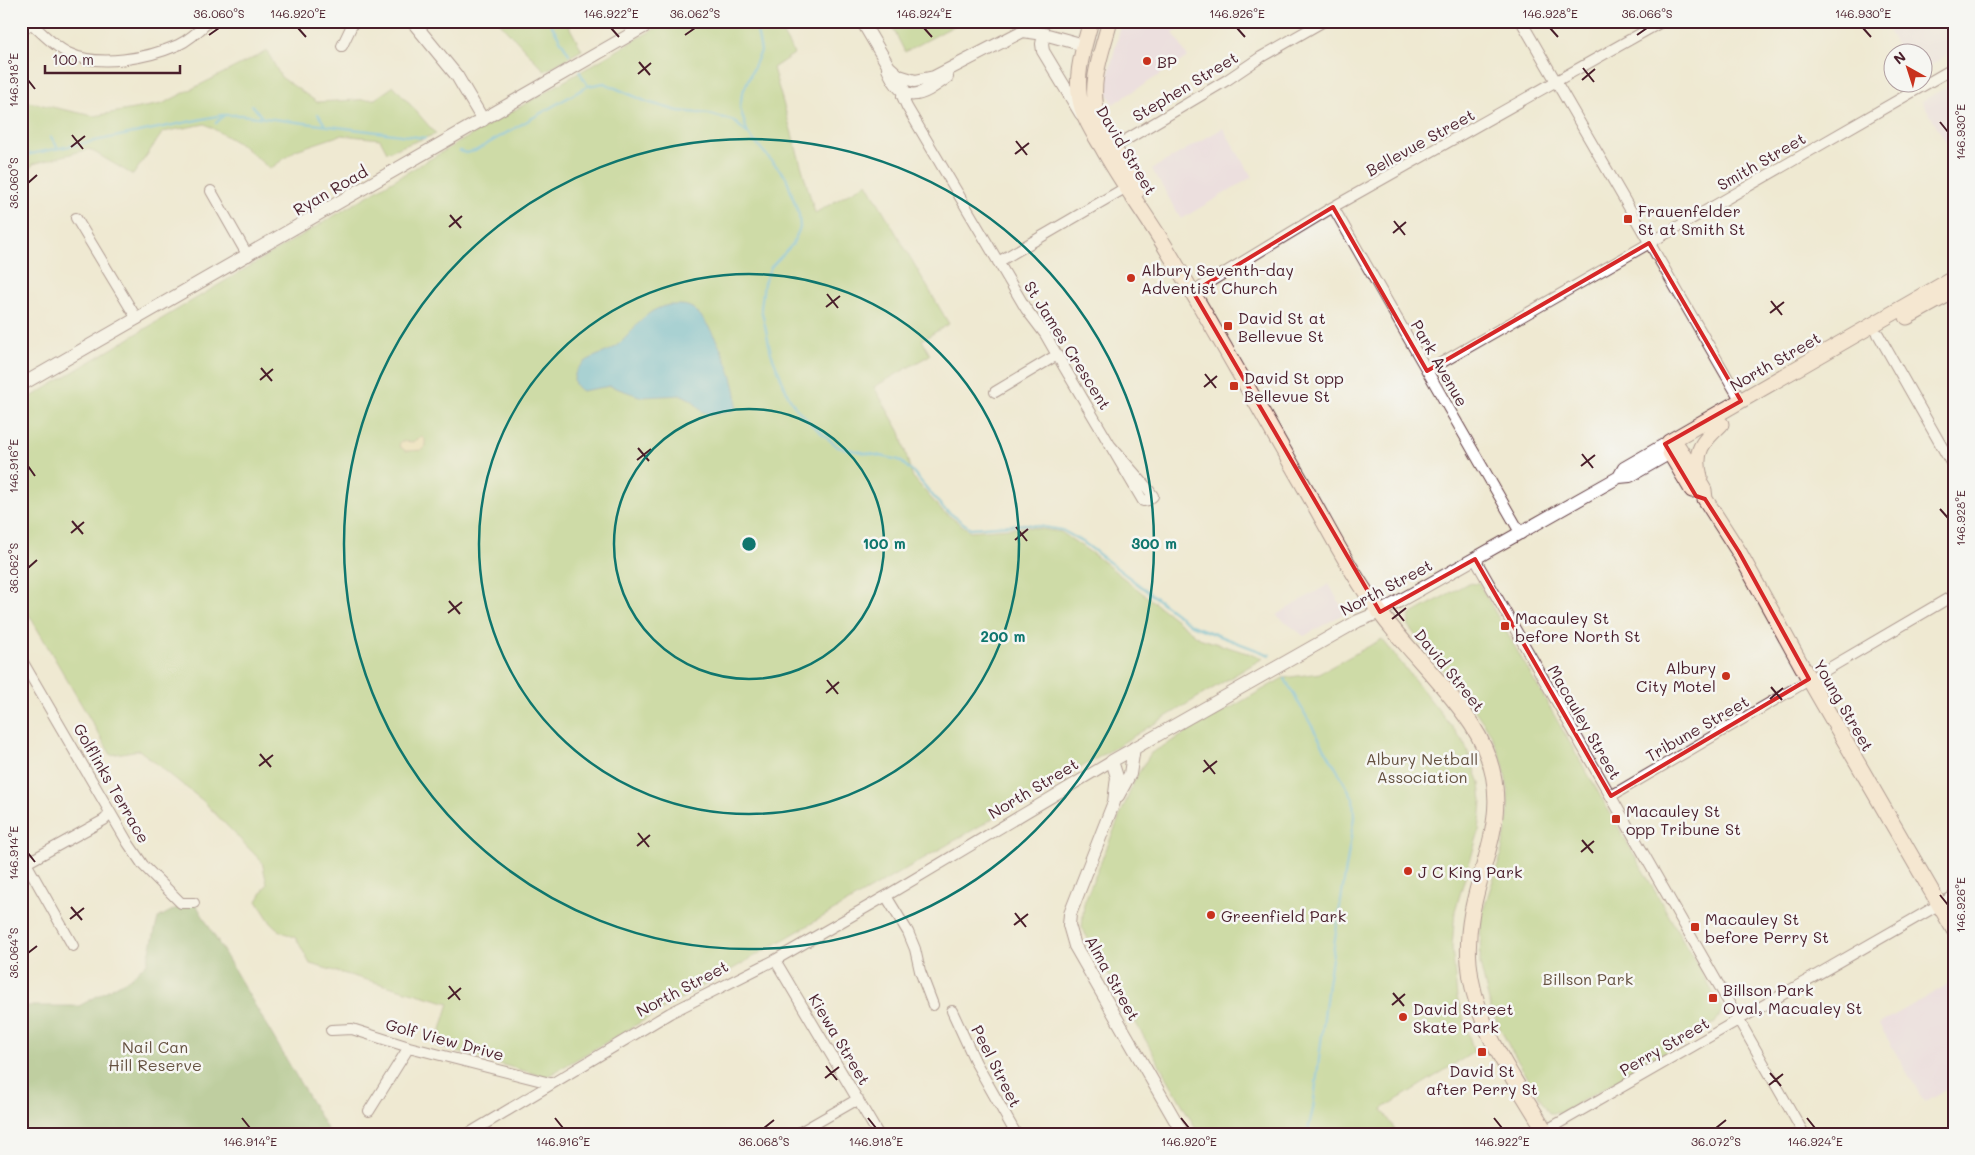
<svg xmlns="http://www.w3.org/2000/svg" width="1975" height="1155" font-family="Mali,sans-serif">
	<rect width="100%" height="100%" fill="#f6f6f2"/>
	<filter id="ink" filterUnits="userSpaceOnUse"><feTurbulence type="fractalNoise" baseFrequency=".02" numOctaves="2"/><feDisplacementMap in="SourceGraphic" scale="10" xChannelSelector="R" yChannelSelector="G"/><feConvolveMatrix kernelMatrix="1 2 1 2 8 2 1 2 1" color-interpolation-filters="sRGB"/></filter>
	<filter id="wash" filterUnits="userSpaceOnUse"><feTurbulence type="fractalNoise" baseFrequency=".0096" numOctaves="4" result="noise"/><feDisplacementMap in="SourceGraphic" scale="20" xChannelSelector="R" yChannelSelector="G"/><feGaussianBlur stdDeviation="1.12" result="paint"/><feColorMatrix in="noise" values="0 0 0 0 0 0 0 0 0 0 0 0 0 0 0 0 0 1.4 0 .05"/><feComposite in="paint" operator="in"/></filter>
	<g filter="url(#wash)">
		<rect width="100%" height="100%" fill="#efe9d2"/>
		<path fill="#e8d2ee" d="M1122 21H1193L1173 33 1188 57 1113 104 1105 88Z
			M1883 21H1944L1954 37V51L1923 70 1922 52H1900Z
			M1954 83V156L1922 101Z
			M1223 128 1252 177 1181 219 1152 169Z
			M1329 584 1345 613 1304 636 1276 615Z
			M1954 981V1085L1924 1102 1879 1024Z"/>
		<path fill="#a7ca73" stroke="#78744f" d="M498 21H566L582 50 545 71Z
			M668 21H776L794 54 773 68 815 213 867 183 949 324 922 340 930 355 874 387 900 432 912 476 941 510 970 531 1027 527 1061 532 1097 557 1199 638 1263 658 1106 753 546 1077 436 1046 449 1003 310 964 296 938 280 931 271 923 257 901 267 884 262 862 202 800 139 750 111 755 21 601V403L394 180Z
			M889 21H963L905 52Z
			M267 51 281 77 317 102 375 99 394 86 436 134 387 152 380 139 341 135 296 150 270 169 243 146 205 124 163 132 133 175 89 149 33 164 21 186V102L24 101 94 116 162 104Z
			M1468 583 1479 584 1723 1010 1715 1023 1561 1113H1549L1510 1048 1491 1009 1480 964 1481 917 1500 859 1508 821V790L1503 763 1491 734 1470 703 1408 626 1410 615Z
			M1382 639 1464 742 1480 783 1482 803 1479 831 1455 911 1452 947 1457 997 1474 1052 1382 1109 1398 1134H1199L1082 928 1084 903 1136 777 1151 753 1283 678 1320 673Z"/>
		<path fill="#85ae65" stroke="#686648" d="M193 899 330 1134H21V1006H79L130 978 147 963 158 918Z"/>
		<path fill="#eeda9e" stroke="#9c7c64" d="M422 437 425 440V447L422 450 406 451 399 446 401 441 413 442Z"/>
		<path fill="#55b3d3" stroke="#50697f" d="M669 305C676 305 686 304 692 308 711 319 741 386 736 407L731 411 711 415 701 411 692 400 682 395 642 397 610 386 582 391C566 382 577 365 590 359 598 354 607 353 615 347 636 332 640 311 669 305Z"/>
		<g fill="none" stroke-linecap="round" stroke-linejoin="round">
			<path stroke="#55b3d3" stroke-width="2.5" d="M549 21 569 54
				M755 21 761 51 742 94 740 108 748 134 786 177 799 215 800 228 792 245 771 267 764 283 761 308 771 353 788 395 795 407 811 424 838 447 899 460 914 473 943 508 970 528 1025 524 1062 530 1083 542 1191 625 1270 655
				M579 71 588 86 604 83 647 102 678 111 709 114 734 121 748 134
				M252 105 261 116
				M318 114 325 125
				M216 123 224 115
				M51 137 58 148
				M460 151 466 153 475 151 588 86
				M21 156 222 115H241L425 138
				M1285 679 1353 798 1354 817 1328 984 1313 1109 1307 1134"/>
		</g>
	</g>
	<g filter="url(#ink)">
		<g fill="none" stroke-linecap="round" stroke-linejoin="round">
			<g stroke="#633d44" stroke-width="12">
				<path id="minor" d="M1521 21 1741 401
					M32 24C43 34 55 47 68 53 99 68 148 58 178 45 189 40 200 30 209 21
					M21 32 34 21
					M342 46 354 21
					M904 85 902 96 907 107 1026 309 1045 334 1057 355 1143 501 1148 500 1153 496 1148 489 1110 445
					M1114 147 1227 80 1261 57 1324 21
					M211 191 248 256
					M1333 207 1521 534
					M76 218 137 319
					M998 262 1125 188
					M1193 292 1333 207 1663 21
					M1878 334 1954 468
					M1427 371 1954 68
					M995 392 1057 355
					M1475 559 1804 1134
					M21 659 128 843 143 865 181 903H194
					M1611 796 1954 595
					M26 863 73 946
					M21 866 104 820 108 816 109 811
					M886 896 908 932 915 949 920 971 933 1005
					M775 960 878 1134
					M952 1011 976 1063 1016 1134
					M331 1030 352 1029 409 1047 550 1083
					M369 1111 409 1047
					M1545 1131 1954 896
					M468 1134 670 1013 775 960 886 896 1112 761
					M797 1134 858 1099"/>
			</g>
			<g stroke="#633d44" stroke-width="14">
				<path id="tertiary" d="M412 21 457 76 483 120
					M862 21 889 67 899 76 915 81 934 77 1023 31 1044 34 1084 45
					M1044 34 1042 44 1043 51 1081 114
					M888 69C904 106 920 97 947 77
					M21 385 654 21
					M1619 477 1624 468 1669 442
					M1118 796 1130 774 1134 748
					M1183 1134 1075 946 1069 925 1070 914 1114 802 1117 777 1112 761 1358 621 1380 612 1619 477 1630 476 1670 453"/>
			</g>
			<g stroke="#633d44" stroke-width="17">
				<path id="secondary" d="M1091 21C1083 50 1073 78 1082 108 1086 122 1094 134 1102 147 1122 184 1148 217 1169 253 1216 331 1260 410 1305 488 1326 524 1345 563 1369 597 1399 643 1442 679 1472 725 1531 817 1461 873 1469 963 1474 1026 1516 1081 1547 1134
					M1110 21C1102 51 1088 85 1098 115 1107 142 1126 164 1137 191
					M1907 317 1954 291
					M1669 442 1679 448 1704 490 1705 499 1739 552 1809 679 1954 930
					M1669 442 1954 278
					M1669 444 1670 453 1692 490
					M1700 477C1693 451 1703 441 1721 424"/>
			</g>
			<use href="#minor" stroke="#fff" stroke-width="10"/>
			<use href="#tertiary" stroke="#fff" stroke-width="12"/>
			<use href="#secondary" stroke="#fde4d0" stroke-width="15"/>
		</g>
	</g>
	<path d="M0 0H1975V1155H0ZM1333 207 1427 371 1649 243 1741 401 1665 444 1696 496 1705 499 1739 552 1809 679 1611 796 1475 559 1380 612 1193 292Z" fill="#efe9d2" fill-opacity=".55" fill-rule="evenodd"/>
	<path fill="none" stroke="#d62828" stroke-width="4" stroke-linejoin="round" d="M1333 207 1427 371 1649 243 1741 401 1665 444 1696 496 1705 499 1739 552 1809 679 1611 796 1475 559 1380 612 1193 292Z"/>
	<path fill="none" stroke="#4a1f2b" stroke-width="2" d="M298 28 306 37M611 28 619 37M924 28 932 37M1237 28 1245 37M1550 28 1558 37M1863 28 1871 37M209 35 219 28M685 35 695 28M1637 35 1647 28M639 62 650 75M1583 68 1594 82M638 74 651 63M28 80 35 89M1582 80 1595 69M1940 122 1948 132M72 135 83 149M1016 141 1027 155M71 147 85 136M1015 154 1029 143M28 183 37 175M450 215 461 228M1394 221 1405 235M449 227 462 216M1393 233 1406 222M827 294 838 308M1771 301 1782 315M826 307 840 296M1770 313 1784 302M261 368 272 381M1205 374 1216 388M260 380 273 369M1204 387 1217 376M638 448 649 461M1582 454 1593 468M637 460 651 449M28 466 35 476M1581 466 1595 455M1940 509 1948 518M72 521 83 534M1016 527 1027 541M71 533 84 522M1015 540 1028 529M28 568 37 560M449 601 460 614M1393 607 1404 621M448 613 462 602M1392 619 1406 608M827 680 838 694M1771 687 1782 700M826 693 839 682M1770 699 1783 688M260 754 271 767M1204 760 1215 774M259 766 273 755M1203 772 1217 761M638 833 649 847M1582 840 1593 853M637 846 650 835M1581 852 1594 841M28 853 35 862M1940 895 1948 905M71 907 82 920M1015 913 1026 927M70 919 84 908M1014 925 1028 914M28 953 37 946M449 986 460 1000M1393 993 1404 1006M448 999 461 988M1392 1005 1405 994M826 1066 837 1080M1770 1073 1781 1086M825 1078 839 1067M1769 1085 1783 1074M242 1118 250 1128M555 1118 563 1128M868 1118 876 1128M1181 1118 1189 1128M1494 1118 1502 1128M1807 1118 1815 1128M764 1128 774 1120M1716 1128 1726 1120"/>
	<g fill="none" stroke="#0f766e" stroke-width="2.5">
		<circle cx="749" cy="544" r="135"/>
		<circle cx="749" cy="544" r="270"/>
		<circle cx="749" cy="544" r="405"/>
	</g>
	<g fill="#c8321e" stroke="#f6f6f2" stroke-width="2">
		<circle cx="1147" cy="61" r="5"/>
		<rect x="1623" y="214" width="10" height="10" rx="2.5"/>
		<circle cx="1131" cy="278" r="5"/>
		<rect x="1223" y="321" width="10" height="10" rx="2.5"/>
		<rect x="1229" y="381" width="10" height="10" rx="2.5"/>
		<rect x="1500" y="621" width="10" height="10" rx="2.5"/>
		<circle cx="1726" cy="676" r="5"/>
		<rect x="1611" y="814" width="10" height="10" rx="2.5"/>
		<circle cx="1408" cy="871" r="5"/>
		<circle cx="1211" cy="915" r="5"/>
		<rect x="1690" y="922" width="10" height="10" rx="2.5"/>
		<rect x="1708" y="993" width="10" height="10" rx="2.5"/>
		<circle cx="1403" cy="1017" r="5"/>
		<rect x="1477" y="1047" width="10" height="10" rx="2.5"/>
	</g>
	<g text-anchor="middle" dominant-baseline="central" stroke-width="5" stroke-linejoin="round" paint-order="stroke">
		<g font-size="16" fill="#4a1f2b" stroke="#f6f6f2" text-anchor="start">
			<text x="1157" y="61">BP</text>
			<text x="1638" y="210">Frauenfelder<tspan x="1638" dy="18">St at Smith St</tspan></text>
			<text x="1141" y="269">Albury Seventh-day<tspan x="1141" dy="18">Adventist Church</tspan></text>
			<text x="1238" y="317">David St at<tspan x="1238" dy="18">Bellevue St</tspan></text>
			<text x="1244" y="377">David St opp<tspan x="1244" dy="18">Bellevue St</tspan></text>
			<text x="1515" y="617">Macauley St<tspan x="1515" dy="18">before North St</tspan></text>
			<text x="1716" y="667" text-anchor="end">Albury<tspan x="1716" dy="18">City Motel</tspan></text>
			<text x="1626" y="810">Macauley St<tspan x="1626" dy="18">opp Tribune St</tspan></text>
			<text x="1418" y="871">J C King Park</text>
			<text x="1221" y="915">Greenfield Park</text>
			<text x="1705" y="918">Macauley St<tspan x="1705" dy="18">before Perry St</tspan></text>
			<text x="1723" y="989">Billson Park<tspan x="1723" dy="18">Oval, Macualey St</tspan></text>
			<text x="1413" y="1008">David Street<tspan x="1413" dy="18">Skate Park</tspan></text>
			<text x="1482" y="1070" text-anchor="middle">David St<tspan x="1482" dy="18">after Perry St</tspan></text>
		</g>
		<g font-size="16" fill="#4a1f2b" stroke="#f6f6f2">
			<text transform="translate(1185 86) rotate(-31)">Stephen Street</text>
			<text transform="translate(1420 142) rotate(-29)">Bellevue Street</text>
			<text transform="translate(1127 150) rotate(59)">David Street</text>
			<text transform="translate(1761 161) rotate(-30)">Smith Street</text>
			<text transform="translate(330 190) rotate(-30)">Ryan Road</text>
			<text transform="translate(1068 345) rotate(58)">St James Crescent</text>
			<text transform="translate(1775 361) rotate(-30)">North Street</text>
			<text transform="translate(1440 363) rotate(60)">Park Avenue</text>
			<text transform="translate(1386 587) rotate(-28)">North Street</text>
			<text transform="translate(1450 670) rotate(51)">David Street</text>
			<text transform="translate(1844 705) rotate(60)">Young Street</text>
			<text transform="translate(1585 722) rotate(60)">Macauley Street</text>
			<text transform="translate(1697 728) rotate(-30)">Tribune Street</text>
			<text transform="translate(112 783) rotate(60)">Golflinks Terrace</text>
			<text transform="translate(1033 788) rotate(-31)">North Street</text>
			<text transform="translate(1113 978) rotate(61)">Alma Street</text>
			<text transform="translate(682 988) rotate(-28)">North Street</text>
			<text transform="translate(445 1039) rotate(15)">Golf View Drive</text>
			<text transform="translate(840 1039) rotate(59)">Kiewa Street</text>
			<text transform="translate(1664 1046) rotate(-30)">Perry Street</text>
			<text transform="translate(997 1066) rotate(63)">Peel Street</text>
		</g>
		<g font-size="16" fill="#665241" stroke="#f6f6f2">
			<text x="1422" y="758">Albury Netball<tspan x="1422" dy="18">Association</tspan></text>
			<text x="1588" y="978">Billson Park</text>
			<text x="155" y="1046">Nail Can<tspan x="155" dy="18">Hill Reserve</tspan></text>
		</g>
	</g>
	<circle cx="749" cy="544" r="8" fill="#0f766e" stroke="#f6f6f2" stroke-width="2.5"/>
	<g font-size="15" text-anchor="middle" font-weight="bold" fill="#0f766e" stroke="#f6f6f2" stroke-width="5" stroke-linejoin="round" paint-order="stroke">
		<text x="884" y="549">100 m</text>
		<text x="1154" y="549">300 m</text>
		<text x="1003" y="642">200 m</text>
	</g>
	<rect width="1975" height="1155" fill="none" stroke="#f6f6f2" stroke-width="55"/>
	<g transform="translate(1908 68) rotate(321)"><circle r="24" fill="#f6f6f2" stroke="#b1a0a2"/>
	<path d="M0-4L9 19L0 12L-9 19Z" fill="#c8321e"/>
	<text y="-8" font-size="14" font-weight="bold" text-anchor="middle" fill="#4a1f2b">N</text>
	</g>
	<path d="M45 65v8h135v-8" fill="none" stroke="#4a1f2b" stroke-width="2.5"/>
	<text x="52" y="65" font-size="15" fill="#4a1f2b" stroke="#f6f6f2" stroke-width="4" paint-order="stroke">100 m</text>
	<rect x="28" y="28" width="1920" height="1100" fill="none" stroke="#4a1f2b" stroke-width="2"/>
	<g font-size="12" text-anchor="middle" fill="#4a1f2b">
		<text x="219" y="18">36.060°S</text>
		<text x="298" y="18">146.920°E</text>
		<text x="611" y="18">146.922°E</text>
		<text x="695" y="18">36.062°S</text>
		<text x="924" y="18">146.924°E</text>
		<text x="1237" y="18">146.926°E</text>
		<text x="1550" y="18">146.928°E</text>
		<text x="1647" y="18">36.066°S</text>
		<text x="1863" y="18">146.930°E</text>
		<text transform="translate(14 80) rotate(-90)" y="4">146.918°E</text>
		<text transform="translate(1961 132) rotate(-90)" y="4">146.930°E</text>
		<text transform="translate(14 183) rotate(-90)" y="4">36.060°S</text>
		<text transform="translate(14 466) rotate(-90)" y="4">146.916°E</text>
		<text transform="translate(1961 518) rotate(-90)" y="4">146.928°E</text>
		<text transform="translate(14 568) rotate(-90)" y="4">36.062°S</text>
		<text transform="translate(14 853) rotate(-90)" y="4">146.914°E</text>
		<text transform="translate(1961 905) rotate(-90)" y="4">146.926°E</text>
		<text transform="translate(14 953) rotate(-90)" y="4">36.064°S</text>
		<text x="250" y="1146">146.914°E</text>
		<text x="563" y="1146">146.916°E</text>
		<text x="764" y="1146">36.068°S</text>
		<text x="876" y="1146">146.918°E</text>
		<text x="1189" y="1146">146.920°E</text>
		<text x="1502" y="1146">146.922°E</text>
		<text x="1716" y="1146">36.072°S</text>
		<text x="1815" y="1146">146.924°E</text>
	</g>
</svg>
